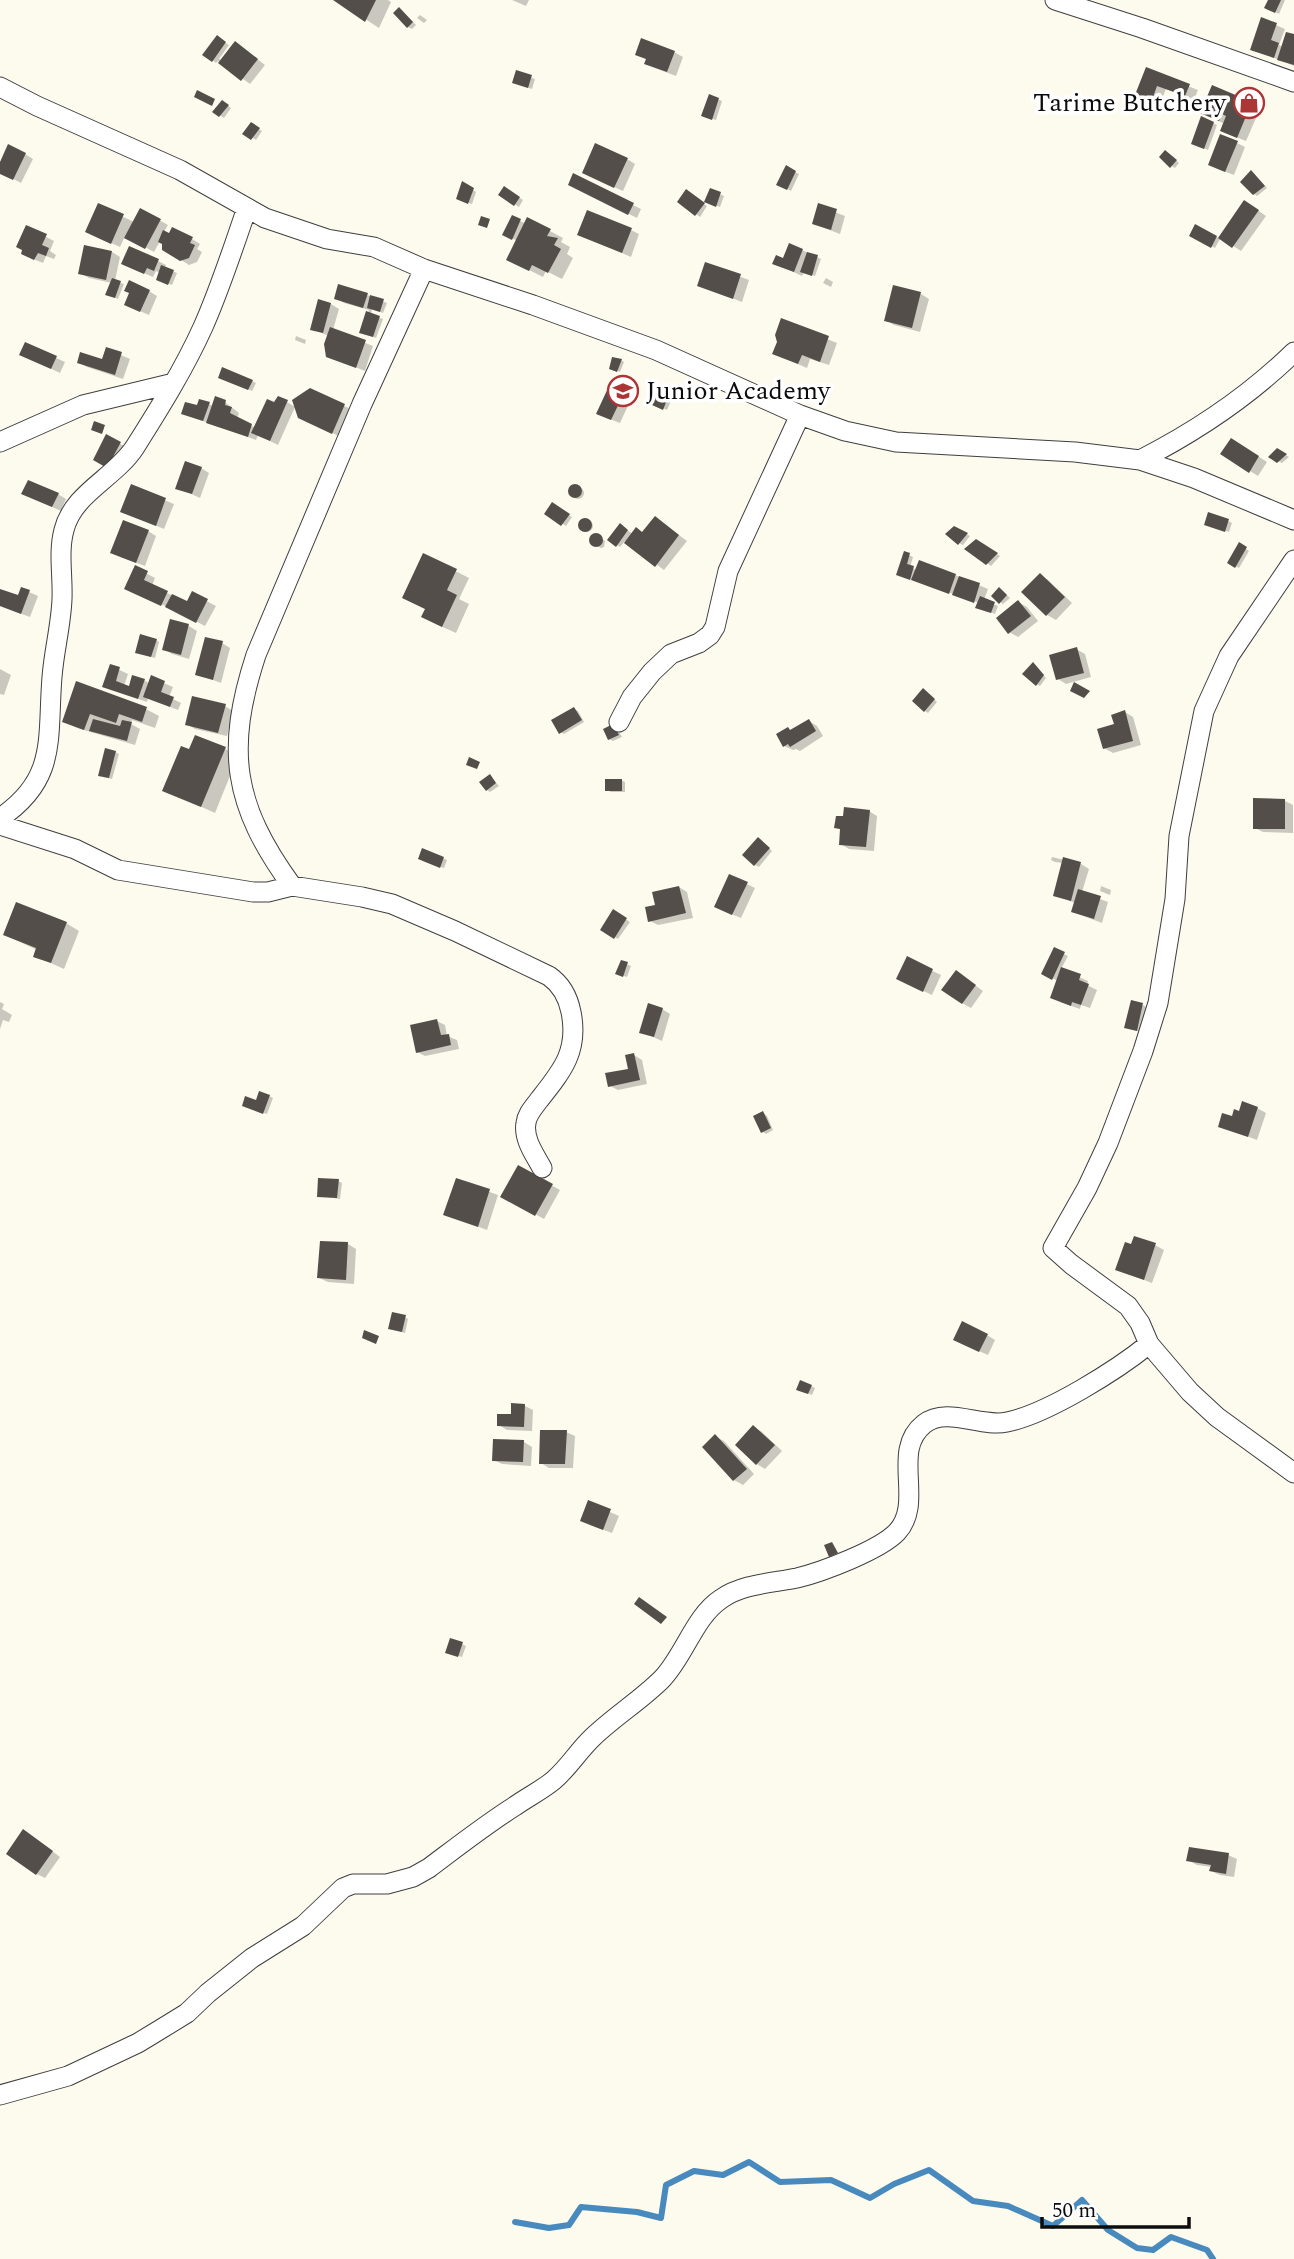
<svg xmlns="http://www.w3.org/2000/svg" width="1294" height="2259" font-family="Spectral,serif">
	<rect width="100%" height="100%" fill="#fdfaee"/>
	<path fill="#0003" d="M336 0H388L391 2 379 28Z
		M512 0H529L526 6Z
		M1270 0H1285L1279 14 1266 7Z
		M400 9 416 25 412 29 408 27Z
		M420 15 427 20 424 23 417 18Z
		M1262 19 1285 29 1279 45 1283 47 1294 36V66L1252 49Z
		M217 38 229 45 219 59 222 61 243 48 265 65 250 84 218 61 216 63 205 54Z
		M674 52 683 57 676 76 655 68 647 63 648 60 637 54Z
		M1147 70 1198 90 1194 100 1166 89 1156 114 1134 104Z
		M517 72 535 79 532 89 517 84Z
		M1213 88 1260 109 1246 141 1231 135 1225 124 1210 117Z
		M710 96 722 101 716 120 707 117Z
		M226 104 231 108 224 118 215 112Z
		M1213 123 1217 125 1208 150 1196 145Z
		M251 124 262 131 256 140 245 133Z
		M1237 143 1245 147 1234 175 1218 169Z
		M25 154 33 159 21 183 0 172V166Z
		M1169 154 1179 163 1175 168 1172 166Z
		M627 159 635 164 623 191 592 177Z
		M787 168 799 174 791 191 778 184Z
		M1254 174 1267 188 1257 196 1254 194Z
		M463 183 476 192 472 204 461 200Z
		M505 188 523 200 519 207 500 195Z
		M578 189 633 205 641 209 637 218Z
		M711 190 724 196 720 207 709 203Z
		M687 192 707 206 700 217 679 202Z
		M99 205 134 222 141 210 168 225 164 232 192 239 200 244 197 249 202 252 197 262 189 265 164 249V243L160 241 154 252 125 236 120 247 95 236Z
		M819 206 845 216 840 234 814 224Z
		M1253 207 1266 216 1241 251 1221 238Z
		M513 217 526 224 550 231 563 238 561 242 570 247 567 254 573 258 562 279 546 271 543 277 521 266 517 241 505 234Z
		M1196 226 1220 239 1215 248 1191 235Z
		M27 227 54 241 50 251 56 255 54 259 46 256 43 263 31 258Z
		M631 230 639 234 631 257 580 235Z
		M802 250 821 259 815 276 804 272 802 276 774 263Z
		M112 252 120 257 115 281 124 284 118 299 111 296 112 283 89 278 80 273Z
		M158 261 166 265 165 268 177 273 172 285 161 281 160 273 156 271 153 277 132 268Z
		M706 264 749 280 742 302 699 285Z
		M826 278 833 282 831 287 823 283Z
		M894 287 921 294 929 299 920 332 894 325 886 320Z
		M149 291 157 296 149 315 135 309Z
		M367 295 387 303 383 313 372 309 371 315 383 319 376 338 361 332 369 310 344 303 336 298Z
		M331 304 339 309 333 330 373 346 365 371 328 356 329 336 312 329Z
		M782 321 837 343 829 365 810 359 807 368 774 354 778 342Z
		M296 336 306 340 305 344 295 340Z
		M26 344 65 362 60 373 30 359Z
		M107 349 130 359 123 379 87 367 79 362 104 361Z
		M621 360 624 362 620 372 615 370Z
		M223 379 252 381 256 383 252 391Z
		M310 390 353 410 341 437 308 422Z
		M623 394 631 399 620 423 607 418Z
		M658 395 671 401 667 410 658 406Z
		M225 402 239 413 237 419 256 428 275 405 287 402 295 407 278 445 258 435 256 440 186 415 209 404 213 406Z
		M107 437 128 448 116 471 95 459Z
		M1240 445 1267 462 1258 476 1250 471Z
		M1278 450 1289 457 1282 463 1271 457Z
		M201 468 209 473 200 498 178 488Z
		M132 487 174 504 164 529 123 512Z
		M572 493a6 6 0 1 1 12 0a6 6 0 1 1-12 0Z
		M58 494 66 499 61 511 32 498Z
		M552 504 572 517 566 526 546 513Z
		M581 526a6 6 0 1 1 12 0a6 6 0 1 1-12 0Z
		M1228 521 1232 523 1229 532 1210 526Z
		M663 523 687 541 664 570 625 541 620 547 617 545 624 528 633 534 643 533Z
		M955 528 970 536 963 545 959 543Z
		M148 531 156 536 145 566 120 557Z
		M593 536H598L605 541 604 547 601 548 593 544Z
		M976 541 1000 556 991 566 967 549Z
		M1240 545 1249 551 1239 568 1229 563Z
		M424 555 469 578 459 599 469 604 456 633 436 624 427 609Z
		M909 555 913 557 910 567 917 570 955 575 988 589 984 600 998 606 995 614 981 609 982 604 901 576Z
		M136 568 155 578 152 586 188 603 193 594 216 606 205 626 170 608 134 593Z
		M1040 575 1048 580 1072 603 1056 620 1047 615 1024 592Z
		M0 590 19 598 29 592 38 596 30 617 0 606Z
		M1003 591 1010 598 1003 604 1000 602Z
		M1018 602 1027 607 1038 621 1018 637 1009 632Z
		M189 626 197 631 189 659 172 654 164 649Z
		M156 640 159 642 155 658 141 654Z
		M222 643 230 648 221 683 197 674Z
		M1076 649 1085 654 1091 677 1066 684 1058 679Z
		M111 666 128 674 124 686 130 688 144 680 150 684 152 678 173 687 169 697 181 703 178 710 148 698 147 702 104 687Z
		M1036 666 1046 678 1040 686 1037 684Z
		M0 669 11 675 4 695 0 694Z
		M77 684 146 709 159 716 155 728 132 720 131 724 140 729 135 745 77 728 64 721Z
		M927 693 937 702 928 713 925 711Z
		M225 706 233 711 227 736 195 729 187 724Z
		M574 709 578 711 584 722 564 734 560 732Z
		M1125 712 1133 717 1141 745 1113 753 1104 748Z
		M809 721 817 726 823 736 800 751 796 749 793 750 784 746 792 731Z
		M617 728 622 737 613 741 609 739Z
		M225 749 238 756 215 813 164 790 190 752Z
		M115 752 119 754 112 779 103 777Z
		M490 776 499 786 490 792 487 790Z
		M621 780 625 782V792H611L607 790Z
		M1285 801 1293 805V833L1263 832 1255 828Z
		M869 811 877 816 874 851 849 849 841 844 842 831 836 827 845 818Z
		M761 841 772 851 759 867 755 865Z
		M423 850 447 860 444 868 423 861Z
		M1052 857 1081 864 1089 869 1082 892 1108 902 1102 923 1073 912 1075 903 1055 895 1063 863 1055 862 1051 860Z
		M747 884 755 888 741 918 724 911Z
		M1101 886 1111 890 1110 895 1100 891Z
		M679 887 687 892 693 918 658 925 650 921 657 906Z
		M613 911 630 922 618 939 602 929Z
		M66 923 79 931 64 969 35 956 37 950 5 935Z
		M1055 950 1068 956 1061 969 1088 981 1087 985 1097 990 1090 1008 1081 1005 1080 1009 1060 1002 1058 981 1044 974Z
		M907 959 941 975 932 995 906 983Z
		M622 962 631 966 627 977 621 975Z
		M964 977 983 991 971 1008 962 1003Z
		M0 1002 4 1004 2 1009 12 1015 9 1022 3 1020 0 1029Z
		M1143 1005 1146 1007 1140 1032 1126 1027Z
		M662 1009 670 1014 662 1041 642 1032Z
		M437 1021 445 1025 447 1036 457 1040 459 1049 425 1056 417 1052Z
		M634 1055 642 1060 647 1084 618 1090 610 1086 630 1070Z
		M269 1096 273 1098 267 1114 247 1107Z
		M1257 1108 1266 1113 1257 1140 1220 1126Z
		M763 1113 767 1116 773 1130 766 1134 763 1132Z
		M519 1167 560 1190 544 1219 503 1196Z
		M457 1180 498 1195 487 1230 445 1214Z
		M338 1181 342 1183 340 1199 319 1196Z
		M348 1244 356 1249 354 1284 328 1282 319 1278Z
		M1155 1245 1164 1250 1152 1283 1118 1270Z
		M405 1317 408 1319 405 1333 394 1330Z
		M987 1335 995 1340 988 1355 963 1344Z
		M811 1386 815 1388 812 1395 802 1391Z
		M525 1406 533 1410 532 1431 507 1430 499 1425Z
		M754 1427 762 1432 782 1451 765 1469 757 1464 737 1445Z
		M566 1432 575 1436 573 1468H549L541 1463Z
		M716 1437 724 1441 754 1474 743 1485 734 1480 704 1447Z
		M524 1442 532 1447 531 1466 502 1464 494 1460Z
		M589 1503 619 1516 612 1533 590 1525Z
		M462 1644 466 1646 462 1657 451 1654Z
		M32 1836 60 1857 45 1878 37 1874Z
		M1228 1855 1237 1859 1234 1877 1220 1875 1211 1871 1212 1867 1197 1865 1188 1860Z"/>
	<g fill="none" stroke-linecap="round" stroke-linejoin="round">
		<path stroke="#488abd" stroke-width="6" d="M515 2222 549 2228 569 2225 581 2207 637 2212 661 2218 666 2185 694 2171 723 2175 749 2162 780 2182 831 2180 870 2198 894 2184 929 2170 973 2201 1008 2206 1053 2226 1082 2200 1108 2230 1137 2248 1153 2250 1171 2237 1207 2250 1213 2259"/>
	</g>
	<path fill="#544e4a" d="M333 0H376L365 22Z
		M1268 0H1281L1275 13 1264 8Z
		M399 7 413 22 407 28 393 13Z
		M1261 17 1277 23 1271 40 1279 43 1274 58 1250 50Z
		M1286 32 1294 34V65L1277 60Z
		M217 35 226 42 212 62 202 55Z
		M641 38 675 51 667 72 644 64 646 59 635 55Z
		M235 41 258 59 241 81 218 63Z
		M1146 67 1190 84 1185 96 1157 86 1148 111 1131 105Z
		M516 70 532 75 528 88 512 83Z
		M1212 85 1252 102 1237 138 1220 131 1226 116 1222 114 1219 121 1200 113Z
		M197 90 215 99 212 106 194 97Z
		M709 94 719 98 712 120 701 116Z
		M222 100 229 105 219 117 212 112Z
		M1201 116 1214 122 1204 149 1191 144Z
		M251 122 260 128 251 140 242 134Z
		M1220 134 1238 141 1225 172 1208 165Z
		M595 143 628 158 614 188 582 173Z
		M8 144 26 153 13 180 0 174V162Z
		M1165 150 1177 160 1170 168 1159 157Z
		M786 165 796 171 787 190 776 185Z
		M1251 170 1265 186 1253 195 1240 182Z
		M573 173 634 203 628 215 568 185Z
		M462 181 474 188 468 204 456 199Z
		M504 186 520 197 514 206 498 195Z
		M710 188 721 192 716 207 704 202Z
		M686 189 705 203 695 216 677 202Z
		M1244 200 1259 210 1232 248 1218 238Z
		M98 203 124 214 111 244 85 232Z
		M818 203 837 209 831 230 812 224Z
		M140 208 161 219 145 249 124 238Z
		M587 210 632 228 622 253 577 235Z
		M512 215 521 219 512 240 502 235Z
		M481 216 490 219 487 228 478 225Z
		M527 217 551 229 547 236 558 238 554 245 561 249 548 273 532 265 529 271 506 260Z
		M1195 224 1217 236 1211 248 1189 236Z
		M26 225 47 234 42 245 49 248 46 256 38 253 34 260 21 254 22 250 16 247Z
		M172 227 193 237 190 243 195 245 189 258 180 261 162 250V244L158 242 163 230 169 233Z
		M789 243 803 249 794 272 772 264 776 255 783 258Z
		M84 245 112 251 106 280 78 274Z
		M129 246 159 259 154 271 147 268 144 274 121 264Z
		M807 252 818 255 812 276 800 272Z
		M705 262 741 274 733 299 697 286Z
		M161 265 174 270 168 285 156 280Z
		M112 278 121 281 115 298 105 295Z
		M129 280 150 290 140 312 124 305 129 293 124 291Z
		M338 284 368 293 363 308 334 299Z
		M893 285 921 292 912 328 884 321Z
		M370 295 384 299 380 312 367 308Z
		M318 299 331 303 323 333 310 330Z
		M366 311 380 316 373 337 359 333Z
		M781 318 829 336 820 362 802 355 798 364 772 354 777 342 775 335Z
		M330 327 366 340 356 368 326 357 324 344Z
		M25 342 57 356 51 369 19 355Z
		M106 347 122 352 115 375 77 363 80 352 102 359Z
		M612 357 622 359 617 372 609 369Z
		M222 367 253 380 248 390 218 378Z
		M609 386 624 393 611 420 596 414Z
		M310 388 345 404 332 434 298 418 292 400Z
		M657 393 668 397 663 410 652 405Z
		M215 396 226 400 225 405 232 407 230 413 252 424 248 437 206 423Z
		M278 396 288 400 270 441 251 433 267 399 274 402Z
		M199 399 210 402 203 421 181 414 185 402 197 405Z
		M94 421 105 425 102 434 91 430Z
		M106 434 121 442 107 468 93 460Z
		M1231 438 1259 456 1249 473 1220 454Z
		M1277 448 1287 454 1277 463 1268 457Z
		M185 461 202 467 192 494 175 489Z
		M28 480 59 493 52 507 21 494Z
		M131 484 166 498 156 526 120 512Z
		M568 491a7 7 0 1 1 14 0a7 7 0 1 1-14 0Z
		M552 502 570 514 561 526 544 514Z
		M1208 512 1229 519 1225 532 1204 525Z
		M655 516 679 535 655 567 624 543 636 527 642 532Z
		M578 525a7 7 0 1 1 14 0a7 7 0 1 1-14 0Z
		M123 520 149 530 136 563 110 553Z
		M620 523 628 530 616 547 607 540Z
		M954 526 968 533 958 545 945 534Z
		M589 540a7 7 0 1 1 14 0a7 7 0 1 1-14 0Z
		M976 539 998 553 986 565 964 549Z
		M1239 542 1247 547 1235 568 1227 563Z
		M904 551 910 553 907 564 914 566 910 580 896 575Z
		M423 553 457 569 447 590 457 595 442 627 421 617 425 609 402 598Z
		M919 560 956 574 949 594 911 580Z
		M135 565 148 571 144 580 168 591 161 606 124 589Z
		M1040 573 1065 597 1046 616 1021 592Z
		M959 576 980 583 974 603 952 595Z
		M21 587 30 590 21 614 0 606V589L18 595Z
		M999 587 1007 595 999 604 991 596Z
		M192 591 208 599 196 623 165 607 172 594 187 601Z
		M980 596 995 602 991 613 975 608Z
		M1018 600 1031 616 1008 634 996 618Z
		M170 619 189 624 181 655 162 650Z
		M140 634 157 639 151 657 135 653Z
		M205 637 223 641 213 680 195 675Z
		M1077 647 1084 673 1056 680 1049 655Z
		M1033 662 1044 675 1036 686 1022 674Z
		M110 664 120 667 116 681 129 686 132 675 145 679 138 699 102 687Z
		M151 675 165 681 161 692 174 697 170 707 143 697Z
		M76 681 147 707 142 722 119 714 116 723 90 714 84 730 62 722Z
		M1074 682 1090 691 1084 698 1070 691Z
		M923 688 935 699 924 712 912 701Z
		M192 696 226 704 218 733 185 725Z
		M574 707 582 720 559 734 551 720Z
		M1125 710 1133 741 1103 749 1097 729 1114 724 1111 715Z
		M93 719 120 726 122 720 132 722 127 741 89 731Z
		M809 719 816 731 790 747 788 744 783 747 776 734 788 727 790 730Z
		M613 724 619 735 608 740 603 729Z
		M195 735 226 747 201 807 162 791 181 746 189 749Z
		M105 748 116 751 109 778 98 776Z
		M469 757 480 762 477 769 466 765Z
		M490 774 496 783 486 791 479 782Z
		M605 779H622V791H605Z
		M1253 798 1285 799V829H1253Z
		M844 807 870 810 866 847 839 845 840 829 834 828 836 816H843Z
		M758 837 770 848 754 866 742 855Z
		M422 848 444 857 440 868 418 859Z
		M1063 857 1081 862 1071 901 1053 896Z
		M729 874 748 882 732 915 714 907Z
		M679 886 686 913 648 922 645 907 655 905 652 892Z
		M1078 889 1101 896 1094 919 1071 912Z
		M16 902 67 922 51 963 33 957 36 948 3 935Z
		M613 909 627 918 614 939 600 930Z
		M1054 947 1065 952 1052 980 1041 974Z
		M907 956 933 969 923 992 896 979Z
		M621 960 628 962 623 977 615 974Z
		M1061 967 1081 974 1079 980 1089 984 1081 1005 1072 1002 1071 1006 1050 998Z
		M956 970 976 985 962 1004 941 990Z
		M1131 1000 1143 1003 1137 1031 1124 1028Z
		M648 1003 663 1008 654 1037 639 1033Z
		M437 1019 441 1035 449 1034 451 1045 416 1053 410 1025Z
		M634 1053 640 1080 608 1087 605 1073 628 1069 625 1055Z
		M259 1091 270 1095 263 1114 242 1106 245 1096 256 1100Z
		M1242 1101 1258 1107 1248 1137 1218 1127 1222 1113 1232 1116 1234 1109 1239 1111Z
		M763 1111 771 1128 761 1133 753 1116Z
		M518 1165 553 1184 535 1216 500 1197Z
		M318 1178 339 1179 337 1198 317 1197Z
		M456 1178 490 1189 478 1227 443 1215Z
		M1134 1236 1156 1243 1144 1280 1115 1270 1125 1242 1131 1244Z
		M320 1241 348 1242 346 1280 317 1278Z
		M392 1312 406 1315 402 1332 388 1329Z
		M962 1321 988 1334 979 1352 953 1340Z
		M364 1330 379 1336 376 1344 362 1338Z
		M800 1380 812 1385 808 1394 796 1390Z
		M511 1403 525 1404 524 1427 497 1426V1414H511Z
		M753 1425 775 1445 756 1465 735 1445Z
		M540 1430H567L565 1464H539Z
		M715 1434 747 1469 733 1481 702 1447Z
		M493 1439 524 1440 523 1462 492 1461Z
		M588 1500 611 1509 603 1530 580 1521Z
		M832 1542 838 1553 829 1557 824 1545Z
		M639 1597 667 1617 661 1624 634 1604Z
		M450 1638 463 1642 458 1657 445 1653Z
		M23 1829 53 1851 36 1875 6 1854Z
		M1189 1847 1229 1853 1226 1874 1209 1871 1211 1865 1186 1861Z"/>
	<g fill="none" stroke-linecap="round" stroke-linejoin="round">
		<g stroke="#3f3f3f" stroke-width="21">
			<path id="street" d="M1055 0 1142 28 1294 82
				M0 87 37 106 180 170 265 218 327 239 374 247 424 269 533 305 656 350 800 415 845 431 896 442 1075 452 1140 460 1194 478 1294 520
				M0 442 83 405 174 383
				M1140 460C1195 432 1250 395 1294 352
				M1294 560 1229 656 1204 711 1179 836 1175 899 1158 1003 1143 1051 1108 1143 1087 1188 1053 1248 1071 1264 1128 1306 1140 1323 1149 1344 1190 1392 1217 1417 1294 1473
				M619 722 632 697 652 672 671 654 699 643 710 635 715 627 728 571 800 415
				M0 818C58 779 47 738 52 677 54 651 61 625 62 599 63 576 58 552 64 530 73 493 115 478 135 447 159 409 184 369 203 327 220 289 233 248 247 208
				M0 825 75 849 118 870 253 892H268L292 886 362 897 392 904 455 931 549 976C562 985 568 997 571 1012 579 1051 562 1071 539 1100 534 1107 527 1114 526 1123 523 1139 535 1155 542 1168
				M292 886C233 805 225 750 256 655L362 404 424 269
				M0 2095 68 2076 138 2043 161 2029 187 2013 208 1993 252 1958 303 1926 343 1888 353 1884H387L413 1877 429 1868C457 1847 485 1825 515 1806 528 1797 542 1790 554 1780 569 1767 579 1750 593 1737 615 1716 641 1700 662 1679 685 1655 694 1617 721 1599 742 1584 772 1583 797 1578 822 1572 880 1550 897 1532 925 1502 890 1451 924 1424 947 1406 981 1428 1007 1422 1047 1414 1117 1370 1149 1344"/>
		</g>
		<use href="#street" stroke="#fff" stroke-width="19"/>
	</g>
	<defs>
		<g id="shop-ring" transform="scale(1.575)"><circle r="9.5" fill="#fff" stroke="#ac3536" stroke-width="1.5"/><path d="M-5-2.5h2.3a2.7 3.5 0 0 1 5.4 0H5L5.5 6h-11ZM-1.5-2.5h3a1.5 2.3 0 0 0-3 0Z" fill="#ac3536"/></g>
		<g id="school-ring" transform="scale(1.575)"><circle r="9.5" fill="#fff" stroke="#ac3536" stroke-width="1.5"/><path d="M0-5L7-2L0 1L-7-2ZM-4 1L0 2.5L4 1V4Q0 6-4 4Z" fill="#ac3536"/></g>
	</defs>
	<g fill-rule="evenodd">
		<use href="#shop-ring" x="1249" y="103"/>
		<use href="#school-ring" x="623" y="391"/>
	</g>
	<g text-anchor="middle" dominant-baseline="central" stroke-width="7" stroke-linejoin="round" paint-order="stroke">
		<g font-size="26" fill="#0c0c0c" stroke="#fff" text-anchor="end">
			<text x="1226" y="103">Tarime Butchery</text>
			<text x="646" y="391" text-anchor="start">Junior Academy</text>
		</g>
	</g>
	<path d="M1042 2217v10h147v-10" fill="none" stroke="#0c0c0c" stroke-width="3.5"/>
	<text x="1052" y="2217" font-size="21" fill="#0c0c0c" stroke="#ffffff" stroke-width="5" paint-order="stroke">50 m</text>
</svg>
